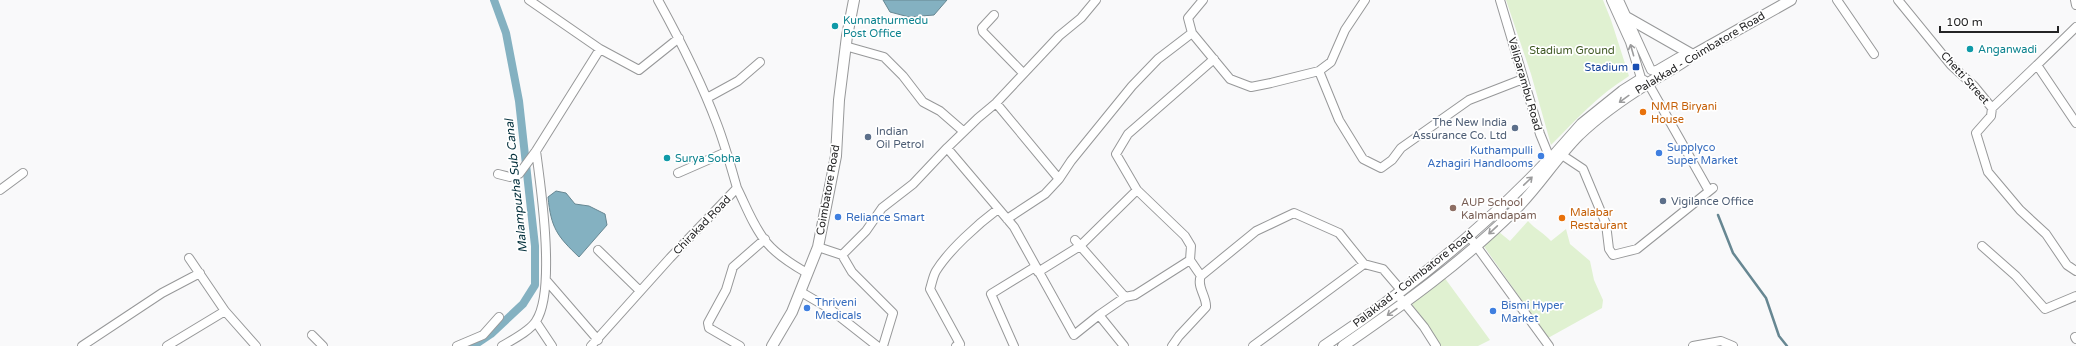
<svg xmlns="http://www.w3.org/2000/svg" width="2076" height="346" font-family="'Varela Round',sans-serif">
	<rect width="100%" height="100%" fill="#f9f9fa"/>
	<path fill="#e0f1d1" d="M1506 0H1603L1611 20 1629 76C1597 96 1577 119 1551 145L1531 74Z
		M1528 221C1535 229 1544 233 1551 241L1566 229 1570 244 1590 261 1594 280 1603 300 1602 308 1548 338 1483 245 1499 232 1510 241Z
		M1444 277 1490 340 1478 346H1440L1410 301Z"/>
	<path fill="#84b1c1" stroke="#678792" d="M883 0H947L934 15 909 17 890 12Z
		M556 191 566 193 575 204 589 206 605 214 607 225 579 257C557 236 551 228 548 197Z"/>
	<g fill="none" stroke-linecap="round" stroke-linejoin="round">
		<path stroke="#678792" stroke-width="2.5" d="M1718 215 1733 253 1766 298 1779 336 1787 346"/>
		<path stroke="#84b1c1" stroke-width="8" d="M473 346 491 334 523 304 535 285V246L519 101 506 33 494 0"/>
		<g stroke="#979899" stroke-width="10">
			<path id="minor" d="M529 0 600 49
				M658 0C680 40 701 81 717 124 725 145 731 167 737 188
				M1096 0 1081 18 1059 36 996 103 978 118 947 148 1014 227 1074 335 1099 315
				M1500 0 1540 134 1551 161
				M1619 0 1651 70 1655 71 1679 57 1693 55
				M1837 0 1874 54
				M1898 0 1951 65 1974 86 1992 108 2037 65
				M2075 0 2076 5
				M994 15 982 28 983 32 1023 73
				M2076 27 2037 65 2076 123
				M1192 33 1230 79 1251 87 1271 83 1319 71 1331 62 1345 30 1365 0
				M845 46 884 57 903 76 923 102 940 111 963 131
				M1319 71 1339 120 1363 159 1381 168 1392 160 1401 148 1469 100 1523 79
				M1644 80 1648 83 1709 191
				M707 98 738 81 760 62
				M996 103 1059 179
				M1992 108 1991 116 1976 133 1988 172 2020 210 2046 234 2067 265 2076 271
				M1562 155 1583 169 1606 224 1609 249 1613 255 1637 249 1713 188
				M1550 158 1581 123 1622 90 1641 78 1630 42 1611 0
				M678 173 726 152
				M498 174 510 177 519 174 536 151 600 49 639 70 679 38
				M0 190 23 173
				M1007 219 1045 194 1059 179 1071 161 1132 86 1158 59 1192 33 1188 18 1203 0
				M1469 236 1549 346
				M1075 240 1125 297 1099 315 1124 346
				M1982 246 2016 276 2045 309 2076 296
				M818 247 842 255
				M598 250 640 291
				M189 258 225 311 256 346
				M1038 272 1080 246 1137 190
				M1201 276 1190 260 1191 246 1185 236 1137 190 1116 154 1128 134 1214 59
				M546 280 598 340
				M801 292 830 309 877 346
				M1397 294 1424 327 1436 346
				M1125 297 1135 295 1190 260
				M536 322 552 346
				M312 335 323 346
				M2075 337 2076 339
				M82 346 162 293 200 273
				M167 346 225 311
				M457 346 483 335 499 317
				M502 346C512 340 530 331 536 321 556 291 541 188 536 151
				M591 346 670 258 737 188C746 206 754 228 767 243 778 256 793 265 807 273
				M740 346 709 328 708 323 726 290 733 267 765 239
				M883 346 893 313 852 272 842 255 866 231 882 208 913 184 947 148
				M956 346 960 344 930 289C932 283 933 276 936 271 949 250 978 224 998 209
				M1014 346 991 294 1035 267
				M1172 346 1179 336 1206 307C1207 297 1196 286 1201 276L1256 231 1294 213 1339 233 1364 264
				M1253 346 1364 264 1383 269 1401 290
				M1693 346 1721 341 1733 346"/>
		</g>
		<g stroke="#979899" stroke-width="12">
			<path id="major" d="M1628 18 1693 55
				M772 346 792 312 818 247 836 156 839 100 847 36 854 0
				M1324 346C1405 292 1483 229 1550 158
				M1343 346C1404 304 1464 261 1516 209 1539 186 1556 158 1579 135 1599 116 1623 99 1647 84 1662 74 1678 67 1693 55L1791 0"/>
		</g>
		<use href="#minor" stroke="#fff" stroke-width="8"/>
		<use href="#major" stroke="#fff" stroke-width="10"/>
	</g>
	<defs><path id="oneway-shaft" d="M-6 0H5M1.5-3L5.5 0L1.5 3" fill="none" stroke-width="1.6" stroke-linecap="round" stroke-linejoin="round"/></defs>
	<g stroke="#9c9c9d">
		<use href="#oneway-shaft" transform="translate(1632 50) rotate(-106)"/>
		<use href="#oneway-shaft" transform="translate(1624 99) rotate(144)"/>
		<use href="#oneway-shaft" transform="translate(1528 181) rotate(-44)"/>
		<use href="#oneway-shaft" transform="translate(1493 230) rotate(137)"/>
		<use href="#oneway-shaft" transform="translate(1392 312) rotate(145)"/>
	</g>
	<g fill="#0f9aa8" stroke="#fff" stroke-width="1.5">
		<circle cx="835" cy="26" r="4"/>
		<circle cx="1970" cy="49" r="4"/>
		<circle cx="667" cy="158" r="4"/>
	</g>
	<rect fill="#1a4fb4" stroke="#fff" stroke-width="1.5" x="1632" y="63" width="8" height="8" rx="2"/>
	<g fill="#e8710a" stroke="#fff" stroke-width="1.5">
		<circle cx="1643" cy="112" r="4"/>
		<circle cx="1562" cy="218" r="4"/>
	</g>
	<g fill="#5c6f8a" stroke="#fff" stroke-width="1.5">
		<circle cx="1515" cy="128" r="4"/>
		<circle cx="868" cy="137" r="4"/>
		<circle cx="1663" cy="201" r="4"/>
	</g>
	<g fill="#3f7fe0" stroke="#fff" stroke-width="1.5">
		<circle cx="1659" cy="153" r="4"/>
		<circle cx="1541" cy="156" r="4"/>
		<circle cx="838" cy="217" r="4"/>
		<circle cx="807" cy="308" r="4"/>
		<circle cx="1493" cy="311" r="4"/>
	</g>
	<circle fill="#8d6e63" stroke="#fff" stroke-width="1.5" cx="1453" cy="208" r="4"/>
	<g text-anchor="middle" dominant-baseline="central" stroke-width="3.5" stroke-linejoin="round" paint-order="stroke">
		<g font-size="11" fill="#0d838f" stroke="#fff" text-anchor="start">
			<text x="843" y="20">Kunnathurmedu<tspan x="843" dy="13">Post Office</tspan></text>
			<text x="1978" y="49">Anganwadi</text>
			<text x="675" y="158">Surya Sobha</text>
		</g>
		<g font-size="11" fill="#415a25" stroke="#fff">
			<text x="1572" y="50">Stadium Ground</text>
		</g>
		<g font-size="11" fill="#242425" stroke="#fff">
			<text transform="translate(1700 53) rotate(-31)">Palakkad - Coimbatore Road</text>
			<text transform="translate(1965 78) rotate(48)">Chetti Street</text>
			<text transform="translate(1525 84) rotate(74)">Valiparambu Road</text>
			<text transform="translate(828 190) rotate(-80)">Coimbatore Road</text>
			<text transform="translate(702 225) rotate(-46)">Chirakad Road</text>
			<text transform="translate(1413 279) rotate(-38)">Palakkad - Coimbatore Road</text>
		</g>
		<g font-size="11" fill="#164399" stroke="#fff" text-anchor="end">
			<text x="1628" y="67">Stadium</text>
		</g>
		<g font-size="11" fill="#c56008" stroke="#fff" text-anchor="start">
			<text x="1651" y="106">NMR Biryani<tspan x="1651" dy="13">House</tspan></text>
			<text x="1570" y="212">Malabar<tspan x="1570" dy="13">Restaurant</tspan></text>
		</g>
		<g font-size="11" fill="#4e5e75" stroke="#fff" text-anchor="start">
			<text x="1507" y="122" text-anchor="end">The New India<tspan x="1507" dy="13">Assurance Co. Ltd</tspan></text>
			<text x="876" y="131">Indian<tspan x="876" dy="13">Oil Petrol</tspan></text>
			<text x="1671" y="201">Vigilance Office</text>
		</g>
		<g font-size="11" fill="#366cbe" stroke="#fff" text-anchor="start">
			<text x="1667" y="147">Supplyco<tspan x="1667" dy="13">Super Market</tspan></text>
			<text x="1533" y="150" text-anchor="end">Kuthampulli<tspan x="1533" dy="13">Azhagiri Handlooms</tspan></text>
			<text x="846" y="217">Reliance Smart</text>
			<text x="815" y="302">Thriveni<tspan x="815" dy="13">Medicals</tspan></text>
			<text x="1501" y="305">Bismi Hyper<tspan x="1501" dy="13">Market</tspan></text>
		</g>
		<g font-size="11" fill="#785e54" stroke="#fff" text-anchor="start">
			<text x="1461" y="202">AUP School<tspan x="1461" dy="13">Kalmandapam</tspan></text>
		</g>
		<g font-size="12" font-style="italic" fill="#04303c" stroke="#fff">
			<text transform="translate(516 186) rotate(-96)">Malampuzha Sub Canal</text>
		</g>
	</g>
	<path d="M1940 26v6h118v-6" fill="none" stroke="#242425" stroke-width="2"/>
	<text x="1946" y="26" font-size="12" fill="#242425" stroke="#ffffff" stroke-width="3" paint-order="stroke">100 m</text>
</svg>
